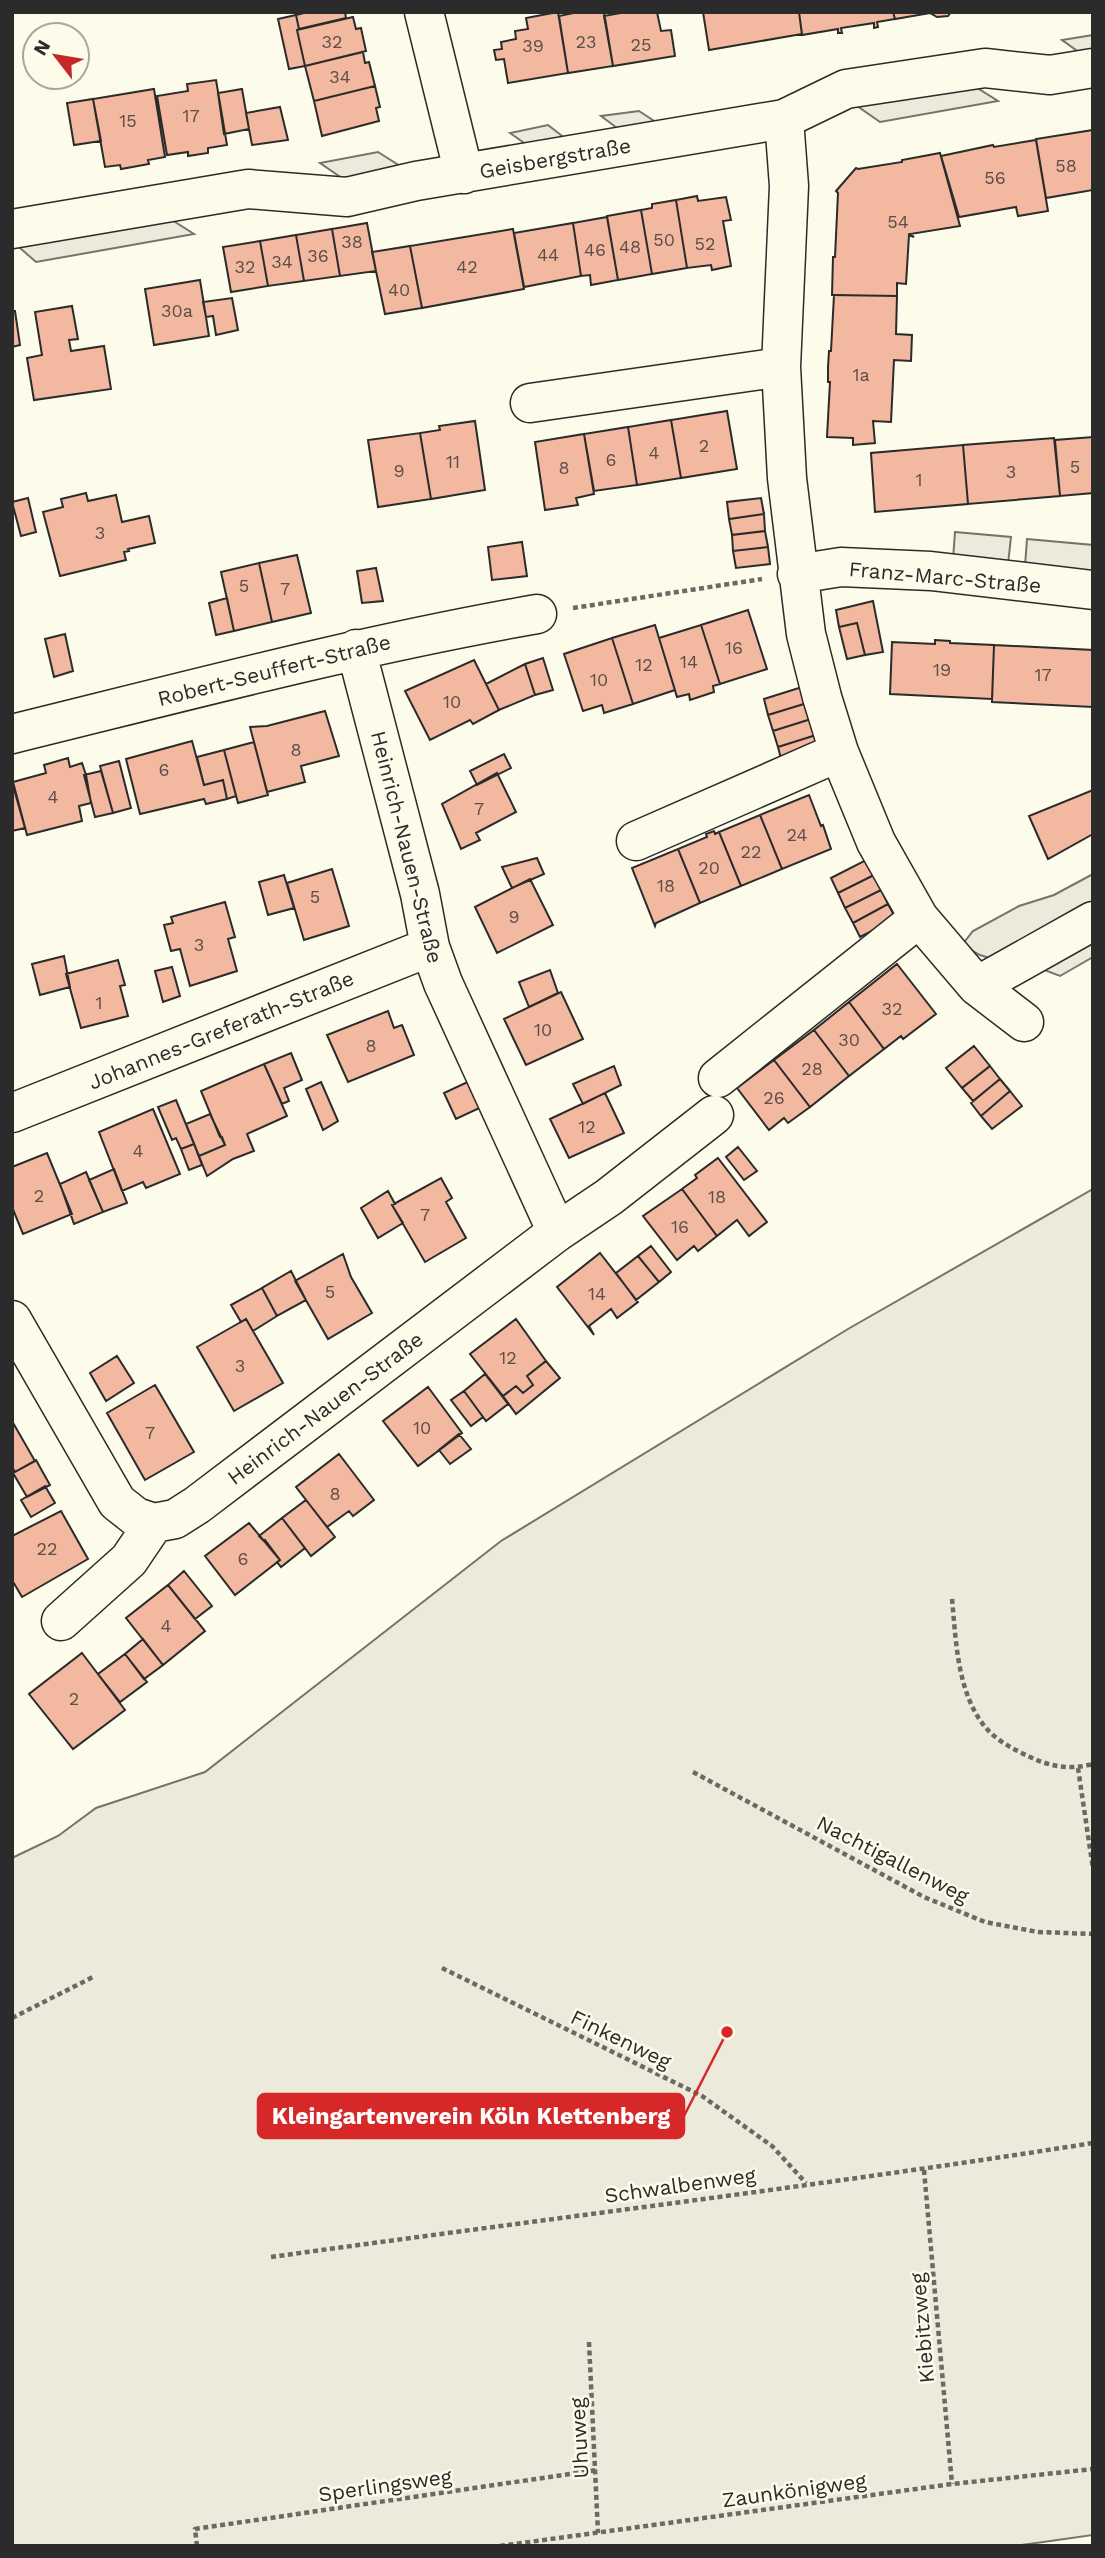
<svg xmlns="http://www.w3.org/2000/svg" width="1105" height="2558" font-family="'Work Sans',sans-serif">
	<rect width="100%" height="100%" fill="#fdfbea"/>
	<path fill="#ecebdb" stroke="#74746e" stroke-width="2" d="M1093 1189V2535L1015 2546H12V1858L58 1836 96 1808 205 1772 501 1541 848 1329Z"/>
	<path fill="#eceadb" stroke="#74746e" stroke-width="2" d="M1093 35V60H1090L1062 40Z
		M966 81 998 101 880 122 850 101Z
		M639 111 665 128 629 137 601 116Z
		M548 125 575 146 537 152 510 133Z
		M378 152 411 173 349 183 320 163Z
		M164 215 194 234 36 262 12 241Z
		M955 532 1011 537 1008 564 953 559Z
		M1027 539 1093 545V572L1025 566Z
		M1093 874V957L1060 976 1034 966 1005 963 980 955 962 945 973 931 1019 906 1054 895Z"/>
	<path fill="#f2b8a0" stroke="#2b2b2b" stroke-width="2" d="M308 12H345L346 18 299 29 296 15Z
		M558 12 568 73 508 83 504 59 496 60 494 50 502 49 501 42 516 39 515 31 528 29 526 18Z
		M578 12H604L613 66 568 73 559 16Z
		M626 12H657L661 31 671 30 675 56 613 66 604 16Z
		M703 12H799L802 34 709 50Z
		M799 12H893L895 19 877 22 878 27 874 28V23L841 28 842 33H838V29L802 35Z
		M893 12H951L948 16 937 17 930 13 895 19Z
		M296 15 299 29 297 30 305 66 289 69 278 19Z
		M353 17 356 29 361 28 366 51 305 66 297 30Z
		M363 52 365 63 369 62 375 86 314 101 305 66Z
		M216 80 227 145 208 148V153L188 156V152L167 155 157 96 188 91 187 84Z
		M375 86 380 107 376 108 379 121 322 136 314 101Z
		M154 89 165 157 148 160 149 164 121 169 120 165 105 167 93 99Z
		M242 89 249 129 224 134 218 93Z
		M93 99 101 141 74 145 67 103Z
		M280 107 288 140 252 145 246 113Z
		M1093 130V190L1046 198 1036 139Z
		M1036 140 1048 211 1018 216 1016 207 959 217 941 156 993 145 994 147Z
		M940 153 960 226 910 234 914 237 909 235 906 284 897 283V296L832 295 833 257H835L838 193 836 191 856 168 858 169 902 162V160Z
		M697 196 698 201 726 197 731 220 723 221 731 266 712 270 711 265 687 268 676 200Z
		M676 200 687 268 652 274 641 210 652 208V204Z
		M641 210 652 274 618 280 607 216Z
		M607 217 618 280 591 285 590 275 581 276 573 223Z
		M367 223 376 271 340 276 332 229Z
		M573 223 581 276 524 287 514 233Z
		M332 229 340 276 304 281 296 235Z
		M513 229 524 289 422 308 410 246Z
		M296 235 304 281 268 286 260 241Z
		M260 241 268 286 231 292 223 247Z
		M410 246 422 308 385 314 372 252Z
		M200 280 209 336 154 345 145 289Z
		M834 295 897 296 896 334 912 335 911 361 894 360 891 422 873 421 875 443 853 445V438L827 437 830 382H828V367L829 351H831Z
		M232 298 238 330 216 335 213 316 206 317 203 302Z
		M72 306 78 339 69 340 71 351 104 346 111 389 34 400 27 358 42 355 35 312Z
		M12 311H15L20 345 12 347Z
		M727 411 737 469 681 478 671 420Z
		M671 420 681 478 637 485 628 427Z
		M475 421 485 490 431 499 420 433 440 430 439 426Z
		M628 427 637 485 594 491 584 434Z
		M420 433 431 499 378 507 368 440Z
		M584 434 594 494 576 498 578 505 545 510 535 442Z
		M1093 437V493L1060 496 1055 440Z
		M1054 438 1060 496 968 504 963 445Z
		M963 445 968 504 875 512 871 453Z
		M86 493 88 501 116 495 122 522 149 516 155 543 128 549 129 551 124 552 126 560 60 576 43 512 63 507 61 499Z
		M28 498 36 532 21 536 12 502Z
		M761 498 764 514 729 519 727 502Z
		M764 514 765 531 732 535 729 519Z
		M765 531 768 547 733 551 732 535Z
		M522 542 527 576 492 580 488 547Z
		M768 547 770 564 736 568 733 551Z
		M297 555 311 613 272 622 259 563Z
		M259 563 272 622 234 631 221 572Z
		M376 568 383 601 362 603 357 571Z
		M227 598 234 631 216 635 209 603Z
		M873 601 883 652 865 655 857 623 839 627 836 610Z
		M748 610 767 669 720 684 701 625Z
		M857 623 865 655 847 659 839 627Z
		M655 625 675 690 633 704 612 638Z
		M701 625 720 684 713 686 714 692 690 700 689 694 677 697 659 638Z
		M65 634 73 671 54 677 45 639Z
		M612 638 633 704 604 713 602 705 583 711 564 654Z
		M935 640 950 641V643L994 645 992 699 890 694 892 642 935 644Z
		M994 645 1093 650V707L992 702Z
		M543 658 553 690 535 695 525 664Z
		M474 660 499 710 473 724 470 720 430 740 405 691Z
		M525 664 535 695 499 710 486 684Z
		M802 687 807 703 768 715 764 699Z
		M807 703 811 719 773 731 768 715Z
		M325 711 339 756 301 766 305 782 267 792 250 727 267 726Z
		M811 719 816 735 778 747 773 731Z
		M816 735 821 751 782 763 778 747Z
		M192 741 204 785 223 780 227 799 206 804 204 799 140 814 126 759Z
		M254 742 268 795 238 803 224 750Z
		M224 750 236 796 227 799 223 780 204 785 197 757Z
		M504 754 511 768 477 785 470 771Z
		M68 758 70 767 82 763 86 775 91 803 79 806 82 821 27 835 13 782 46 773 44 765Z
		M119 761 131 808 113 813 100 766Z
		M101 771 113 813 95 817 84 775Z
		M497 773 516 812 476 833 480 840 461 849 442 804Z
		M12 789H14L25 828 12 831Z
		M1093 790V834L1048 859 1029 816Z
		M809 795 821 826 823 825 831 849 782 869 760 815Z
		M760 815 782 869 741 886 719 832Z
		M714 831 715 834 719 832 741 886 700 903 678 849 707 837 706 834Z
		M678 849 700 903 656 923 655 926 632 868Z
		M537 858 544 874 512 888 502 867Z
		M866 860 874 875 838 893 831 878Z
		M332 869 349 926 304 940 287 883Z
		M284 875 294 908 268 915 259 882Z
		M874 875 881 890 845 908 838 893Z
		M530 879 553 925 497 953 475 907Z
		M881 890 888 904 853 923 845 908Z
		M225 902 235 937 228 939 237 971 190 986 180 949 171 951 164 925 173 923 171 917Z
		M888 904 896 919 860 937 853 923Z
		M64 956 70 987 40 995 32 964Z
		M118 960 125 985 120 986 128 1016 81 1028 66 974Z
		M897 964 936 1014 903 1039 901 1036 884 1049 849 1002Z
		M172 967 180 996 163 1002 155 971Z
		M550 970 558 993 529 1007 519 982Z
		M561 992 583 1039 526 1065 504 1019Z
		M849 1002 884 1049 849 1076 814 1030Z
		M388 1011 394 1028 402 1025 414 1055 348 1082 327 1035Z
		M814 1030 849 1076 810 1107 774 1060Z
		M974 1046 990 1066 962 1088 946 1068Z
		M291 1053 302 1080 284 1088 289 1101 282 1104 264 1064Z
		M774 1060 810 1107 788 1123 784 1118 769 1130 737 1088Z
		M264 1064 287 1116 247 1134 254 1151 233 1159 207 1176 199 1156 225 1145 222 1137H220L201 1091Z
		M614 1066 621 1085 583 1104 573 1084Z
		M990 1066 1000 1079 973 1101 962 1088Z
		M476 1078 488 1104 456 1119 444 1093Z
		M1000 1079 1010 1091 981 1116 971 1103Z
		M321 1082 338 1121 323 1130 306 1089Z
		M1010 1091 1022 1106 992 1129 981 1116Z
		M605 1093 624 1133 569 1158 550 1119Z
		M176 1100 194 1144 181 1149 176 1138 172 1140 158 1107Z
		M153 1109 180 1174 146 1188 143 1182 122 1191 99 1132Z
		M210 1114 225 1145 199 1156 186 1124Z
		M194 1144 202 1165 189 1170 181 1149Z
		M738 1147 757 1171 744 1180 726 1157Z
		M47 1153 72 1214 23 1234 12 1207V1167Z
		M718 1158 767 1222 749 1236 737 1220 717 1236 682 1189 697 1178 695 1175Z
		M114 1169 127 1203 103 1212 89 1180Z
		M86 1172 103 1212 74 1224 60 1184Z
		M441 1178 452 1198 446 1202 466 1238 425 1262 392 1205Z
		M682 1189 717 1236 698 1251 694 1246 677 1260 643 1216Z
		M388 1191 395 1204 392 1205 403 1223 378 1238 361 1208Z
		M651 1246 671 1272 659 1282 638 1256Z
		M600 1253 638 1302 617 1318 611 1309 589 1326 594 1335 557 1287Z
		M343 1254 351 1277 372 1313 328 1339 295 1281Z
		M638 1256 659 1282 636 1300 616 1273Z
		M291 1271 306 1300 277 1316 262 1288Z
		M262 1288 277 1316 253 1331 246 1319 241 1322 231 1305Z
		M246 1319 283 1383 234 1411 197 1347Z
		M516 1319 546 1361 527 1376 533 1385 523 1393 516 1386 503 1396 470 1354Z
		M117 1356 134 1383 106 1401 90 1373Z
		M546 1361 560 1378 516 1414 503 1396 516 1386 523 1393 533 1385 527 1376Z
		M485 1374 508 1404 486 1421 464 1391Z
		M155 1385 194 1452 145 1480 107 1413Z
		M428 1387 462 1433 418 1466 383 1421Z
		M464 1391 483 1417 471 1426 451 1400Z
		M12 1421 35 1461 15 1472 12 1467Z
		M459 1434 471 1449 450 1464 439 1450Z
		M339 1454 374 1500 353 1516 349 1511 327 1527 296 1487Z
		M36 1460 50 1485 27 1497 13 1473Z
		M45 1486 55 1503 31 1517 21 1500Z
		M306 1500 335 1537 311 1556 282 1518Z
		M61 1511 88 1559 22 1597 12 1580V1536Z
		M282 1518 305 1548 281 1567 277 1562 280 1560 265 1540 264 1541 259 1536Z
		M249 1523 280 1560 235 1595 205 1556Z
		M184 1571 212 1606 195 1619 168 1585Z
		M168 1585 205 1631 163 1665 126 1618Z
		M143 1639 163 1665 144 1679 125 1654Z
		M82 1653 125 1710 73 1749 29 1694Z
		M125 1654 147 1682 120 1702 98 1674Z"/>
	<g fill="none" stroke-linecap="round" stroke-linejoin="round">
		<g stroke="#2b2b2b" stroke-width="41">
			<path id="minor" d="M424 12 464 174
				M784 119 789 186 781 367 787 478 806 634 822 697 839 752 876 842 919 918 977 986 1024 1022
				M12 229 248 189 347 197 416 181 784 119 846 89 985 68 1050 75 1093 68
				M530 403 781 367
				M797 574 841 567 931 571 1093 590
				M356 649 420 894 430 947 443 983 557 1232
				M12 734C187 691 360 645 537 614
				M636 841 839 752
				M977 986 1093 921
				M718 1078 919 918
				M12 1113 430 947
				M12 1320 117 1502 136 1517 154 1523
				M154 1523 175 1519 197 1505 557 1232 609 1197 714 1115
				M61 1621 129 1560 154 1523"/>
		</g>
		<path stroke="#6a6964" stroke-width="4.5" stroke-dasharray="5 3.5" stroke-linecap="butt" d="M573 608 762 579
			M952 1599C956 1640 957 1694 986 1728 997 1741 1015 1750 1030 1757 1051 1767 1071 1770 1093 1764
			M1078 1768 1093 1869
			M693 1772 924 1897 985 1922 1038 1932 1093 1934
			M442 1968 702 2096 772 2146 806 2183
			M12 2018 95 1976
			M924 2170 952 2484
			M271 2257C545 2219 820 2186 1093 2143
			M589 2342 598 2533
			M197 2546 195 2529 597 2470
			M500 2546 952 2484 1093 2469"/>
		<use href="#minor" stroke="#fdfbea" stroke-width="38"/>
	</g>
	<g text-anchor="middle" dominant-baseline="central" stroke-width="5" stroke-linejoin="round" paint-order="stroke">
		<g font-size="18" fill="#5d4e48">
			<text x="332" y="41">32</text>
			<text x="586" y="41">23</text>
			<text x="641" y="44">25</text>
			<text x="533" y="45">39</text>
			<text x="340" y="76">34</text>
			<text x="191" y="115">17</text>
			<text x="128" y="120">15</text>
			<text x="1066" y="165">58</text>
			<text x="995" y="177">56</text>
			<text x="898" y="221">54</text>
			<text x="664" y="239">50</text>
			<text x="352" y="241">38</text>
			<text x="705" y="243">52</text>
			<text x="630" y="246">48</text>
			<text x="595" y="249">46</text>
			<text x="548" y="254">44</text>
			<text x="318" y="255">36</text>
			<text x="282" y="261">34</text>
			<text x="245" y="266">32</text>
			<text x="467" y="266">42</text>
			<text x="399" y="289">40</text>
			<text x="177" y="310">30a</text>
			<text x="861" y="374">1a</text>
			<text x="704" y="445">2</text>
			<text x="654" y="452">4</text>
			<text x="611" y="459">6</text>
			<text x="453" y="461">11</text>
			<text x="1075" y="466">5</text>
			<text x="564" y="467">8</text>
			<text x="399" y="470">9</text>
			<text x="1011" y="471">3</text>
			<text x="919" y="479">1</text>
			<text x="100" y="532">3</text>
			<text x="244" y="585">5</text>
			<text x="285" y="588">7</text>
			<text x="734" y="647">16</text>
			<text x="689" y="661">14</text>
			<text x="644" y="664">12</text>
			<text x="942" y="669">19</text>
			<text x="1043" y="674">17</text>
			<text x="599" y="679">10</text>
			<text x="452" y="701">10</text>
			<text x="296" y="749">8</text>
			<text x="164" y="769">6</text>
			<text x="53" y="796">4</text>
			<text x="479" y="808">7</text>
			<text x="797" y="834">24</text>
			<text x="751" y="851">22</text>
			<text x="709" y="867">20</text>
			<text x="666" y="885">18</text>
			<text x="315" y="896">5</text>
			<text x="514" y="916">9</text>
			<text x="199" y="944">3</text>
			<text x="99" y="1002">1</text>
			<text x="892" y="1008">32</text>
			<text x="543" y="1029">10</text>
			<text x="849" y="1039">30</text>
			<text x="371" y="1045">8</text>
			<text x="812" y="1068">28</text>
			<text x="774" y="1097">26</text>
			<text x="587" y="1126">12</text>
			<text x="138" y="1150">4</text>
			<text x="39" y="1195">2</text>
			<text x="717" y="1196">18</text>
			<text x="425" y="1214">7</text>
			<text x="680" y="1226">16</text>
			<text x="330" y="1291">5</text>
			<text x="597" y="1293">14</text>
			<text x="508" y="1357">12</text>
			<text x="240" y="1365">3</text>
			<text x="422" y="1427">10</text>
			<text x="150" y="1432">7</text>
			<text x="335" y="1493">8</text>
			<text x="47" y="1548">22</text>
			<text x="243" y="1558">6</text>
			<text x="166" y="1625">4</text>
			<text x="74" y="1698">2</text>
		</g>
		<g font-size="21" fill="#2b2b2b" stroke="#fdfbea">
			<text transform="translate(555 158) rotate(-10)">Geisbergstraße</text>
			<text transform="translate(945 577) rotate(5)">Franz-Marc-Straße</text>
			<text transform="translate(274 670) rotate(-14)">Robert-Seuffert-Straße</text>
			<text transform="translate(407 847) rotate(76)">Heinrich-Nauen-Straße</text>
			<text transform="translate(221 1030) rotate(-22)">Johannes-Greferath-Straße</text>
			<text transform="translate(325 1408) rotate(-37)">Heinrich-Nauen-Straße</text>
			<text transform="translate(893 1859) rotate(27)">Nachtigallenweg</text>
			<text transform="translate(621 2039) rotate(26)">Finkenweg</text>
			<text transform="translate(680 2185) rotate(-8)">Schwalbenweg</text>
			<text transform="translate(922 2328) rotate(-95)">Kiebitzweg</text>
			<text transform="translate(579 2438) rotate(-93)">Uhuweg</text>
			<text transform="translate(385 2485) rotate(-8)">Sperlingsweg</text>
			<text transform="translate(794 2490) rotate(-8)">Zaunkönigweg</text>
		</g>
	</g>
	<path fill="none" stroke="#d62828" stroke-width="2.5" d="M727 2032L684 2116"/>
	<circle fill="#d62828" stroke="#fdfbea" stroke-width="2.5" cx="727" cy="2032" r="7"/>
	<rect fill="#d62828" stroke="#d62828" stroke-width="2.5" x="258" y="2094" width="426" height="44" rx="7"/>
	<g font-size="23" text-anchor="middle" font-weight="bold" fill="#fff">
		<text x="471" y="2124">Kleingartenverein Köln Klettenberg</text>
	</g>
	<rect width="1105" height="2558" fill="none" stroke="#2b2b2b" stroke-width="28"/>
	<g transform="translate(56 56) rotate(301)"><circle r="33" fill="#fdfbea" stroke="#a9a89e" stroke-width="2"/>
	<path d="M0-5L12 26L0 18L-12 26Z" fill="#c62828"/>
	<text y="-10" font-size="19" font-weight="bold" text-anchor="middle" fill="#2b2b2b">N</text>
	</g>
</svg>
